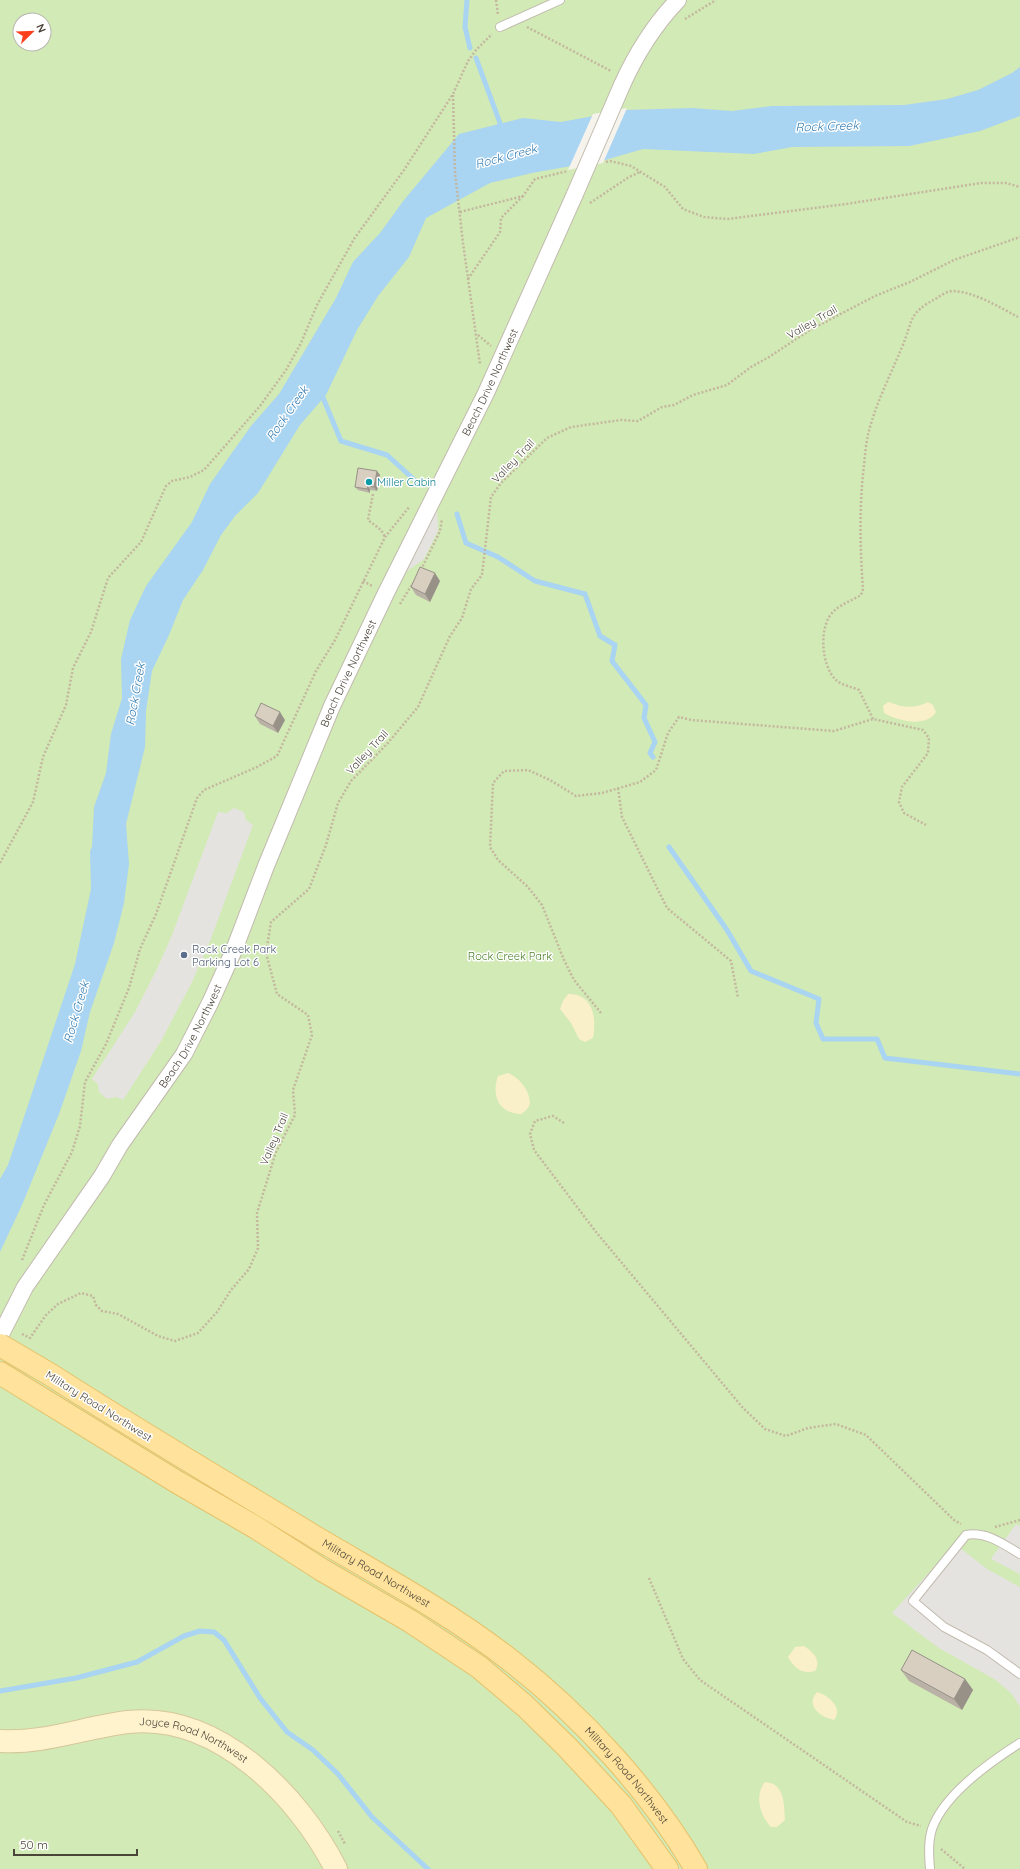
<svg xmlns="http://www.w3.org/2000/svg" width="1020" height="1869" font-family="Quicksand,sans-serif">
	<rect width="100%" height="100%" fill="#f6f3ec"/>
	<path fill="#d2eab5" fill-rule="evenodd" d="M0 0H1020V1869H0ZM20 20H44V44H20Z"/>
	<path fill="#f9efc9" d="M888 702C893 703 896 705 901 706 910 708 920 706 928 702L933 705 936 712C926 728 898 721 884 713L883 706Z
		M568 994C593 993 597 1018 593 1038L585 1042 579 1039 571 1023 560 1009 563 1001Z
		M508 1073C519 1077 530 1091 530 1103 529 1108 525 1111 522 1114 499 1114 491 1096 498 1076Z
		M804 1646C813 1652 822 1660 815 1671 803 1675 794 1668 788 1657L795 1647Z
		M817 1692C828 1695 844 1708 834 1720 820 1717 805 1706 817 1692Z
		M765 1782C785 1783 784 1805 785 1820L777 1827H771C760 1816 754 1795 765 1782Z"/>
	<path fill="#e5e3e0" d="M437 507 438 531 424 559 403 574Z
		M234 808 244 812 246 820 253 825 210 941 192 982 161 1041 123 1100 116 1097 107 1099 99 1092 98 1084 92 1079 135 1012 157 969 172 935 218 812 227 813Z
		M1016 1524 1020 1526V1574L991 1559Z
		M955 1544 987 1569 1020 1587V1707L1012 1694 996 1680 939 1648 892 1613Z"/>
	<path fill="#a9d4f2" d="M1020 67V116L980 131 909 146 792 147 754 154 643 149 605 160 532 173 490 183 426 218 409 257 378 296 357 330 326 395 300 425 258 493 235 516 221 535 203 570 183 600 169 635 152 671 146 711 145 747 126 824 129 864 124 903 114 943 90 1012 81 1051 59 1114 22 1205 0 1252V1179L8 1165 75 964 91 889 90 851 92 847 94 807 106 773 111 734 122 698 121 659 130 620 146 586 192 522 210 484 234 450 251 426 279 394 336 298 353 262 380 233 404 200 459 134 523 118 561 122 626 110 692 108 732 111 772 106 904 105 947 99 978 90 1012 73Z"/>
	<path fill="#f6f3ec" d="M627 108 603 163 568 170 593 114Z"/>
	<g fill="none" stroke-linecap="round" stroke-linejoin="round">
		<path stroke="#a9d4f2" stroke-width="5" d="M467 0 465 27 470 48
			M476 58 500 123 499 129
			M321 393 341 441 387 455 419 484
			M457 514 466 543 498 557 535 581 585 594 600 636 615 645 612 661 646 705 644 718 655 742 650 753 653 757
			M669 847 727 930 751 971 819 999 816 1023 823 1039H877L885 1058 1020 1074
			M0 1691 76 1678 137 1662 184 1636 200 1631 214 1632 224 1640 260 1698 287 1732 313 1750 338 1774 372 1817 428 1869"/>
		<g stroke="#c2bbae" stroke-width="10">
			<path id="lane" d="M500 27 560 0
				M1020 1554C1003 1544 986 1531 966 1535L913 1601 944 1627 987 1650 1020 1674
				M930 1869C929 1856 928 1842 932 1829 944 1794 990 1762 1020 1743"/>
		</g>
		<g stroke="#c2bbae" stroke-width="18">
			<g id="street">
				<path d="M622 85C636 54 654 25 678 0"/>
				<path id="s1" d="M0 1336 25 1287 102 1176 120 1145 184 1054 210 1003 234 950 266 866 332 706 386 593 486 393 575 194"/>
			</g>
		</g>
		<g stroke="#d6c79b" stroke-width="24">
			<g id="secondary">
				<path id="s2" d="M0 1741C43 1744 86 1727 128 1722 218 1712 299 1796 336 1869"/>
			</g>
		</g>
		<g stroke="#e6c16a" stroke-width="24">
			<g id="primary">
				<path d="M0 1373 177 1482 255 1527 322 1570 410 1621 479 1667 525 1706 567 1747 621 1805 667 1869"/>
				<path id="s3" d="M51 1375C138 1431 226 1483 315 1537 381 1576 450 1613 510 1660 581 1715 651 1791 696 1869"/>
			</g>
		</g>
		<path stroke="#c4b79f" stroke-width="2.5" stroke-dasharray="2 2" stroke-linecap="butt" d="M496 0 498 15
			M685 19 716 0
			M527 27 611 71
			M453 95 455 173 463 243 480 364
			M606 162 610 161 631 166 665 187 683 209 704 217 727 219 846 204 981 183H1006L1020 187
			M590 203 629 177 640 172
			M460 212 523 196 535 179 568 171
			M468 279 500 232 501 218 523 196
			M478 335 491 346
			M373 494 368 520 381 530 385 537
			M421 570 440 531 442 519
			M363 581 372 586
			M400 604 413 583
			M873 719 859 690C852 687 841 685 836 680 821 666 818 625 834 611 841 604 853 600 861 595L863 589C860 547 859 507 864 465 865 455 866 444 868 435 875 405 890 376 902 347 914 319 907 314 937 298 941 295 948 291 953 291 975 292 999 307 1018 317
			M618 788 622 817 667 908 731 961 738 998
			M0 863 33 802 43 757 66 705 73 668 91 632 108 578 141 542 166 486 172 481 190 477 204 470 260 406 286 370 301 343 317 305 354 239 404 170 453 94 468 61 476 50 492 34
			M601 1013 574 980 564 960 542 905 528 887 498 860 490 847 493 783 504 771 528 770 550 780 576 796 602 793 640 782 656 770 668 733 679 717 691 720 834 731 873 719 923 730 929 738 928 753 902 787 899 802 904 813 926 825
			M564 1123 553 1116 535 1121 530 1134 534 1150 596 1232 743 1408 765 1429 786 1436 808 1428 836 1424 866 1435 954 1520 961 1524
			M22 1260 44 1205 72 1152 80 1126 85 1082 106 1044 129 988 140 949 156 914 197 798 204 790 257 767 277 756 316 671 335 640 385 537 410 506
			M22 1334 30 1338 46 1315 58 1304 81 1293 93 1296 96 1305 102 1311 118 1314 158 1336 175 1341 198 1333 217 1312 231 1290 249 1269 258 1248 257 1213 276 1152 295 1115 293 1090 312 1035 308 1015 277 994 266 953 271 922 309 889 326 845 338 803 351 781 387 744 418 707 450 636 462 618 471 589 482 575 491 497 501 483 547 438 571 427 621 420 638 421 662 407 674 405 693 395 727 385 751 367 769 357 810 330 875 296 910 282 954 260 1020 237
			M995 1527 1020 1520
			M649 1578 683 1659 700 1680 907 1822 921 1826
			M338 1831 345 1844
			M941 1849 965 1869"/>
		<use href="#lane" stroke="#fff" stroke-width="8"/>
		<use href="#street" stroke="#fff" stroke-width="16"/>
		<use href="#secondary" stroke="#fff3cd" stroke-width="22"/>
		<use href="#primary" stroke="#ffe39c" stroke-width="22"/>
		<g stroke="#c2bbae" stroke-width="18" stroke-linecap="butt">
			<path id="street-bridge" d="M575 194 622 85"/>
		</g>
		<g stroke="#e6c16a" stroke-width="24" stroke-linecap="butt">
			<path id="primary-bridge" d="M0 1345 51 1375"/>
		</g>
		<use href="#street-bridge" stroke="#fff" stroke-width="16"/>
		<use href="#primary-bridge" stroke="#ffe39c" stroke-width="22"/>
	</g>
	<path fill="#bab2a6" d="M380 475 377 491 370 490V493L358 490 355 487Z
		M440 581 430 602 416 595 411 587Z
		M255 716 285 720 278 733 260 724Z
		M901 1670 965 1679 973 1690 962 1710 909 1681Z"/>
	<path fill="#979187" d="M377 471 380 475 377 491 374 487Z
		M368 486 370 490V493L367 489Z
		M435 573 440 581 430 602 425 594Z
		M280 712 285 720 278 733 273 726Z
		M965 1679 973 1690 962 1710 954 1699Z"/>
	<path fill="#d8cfc1" stroke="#979187" d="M358 468 377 471 374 487 368 486 367 489 355 487Z
		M420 567 435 573 425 594 411 587Z
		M261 703 280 712 273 726 255 716Z
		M912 1650 965 1679 954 1699 901 1670Z"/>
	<circle fill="#0f9aa8" stroke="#fff" stroke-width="1.5" cx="369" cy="482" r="4"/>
	<circle fill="#5c6f8a" stroke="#fff" stroke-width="1.5" cx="184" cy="955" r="4"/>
	<g text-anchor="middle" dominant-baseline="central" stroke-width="3" stroke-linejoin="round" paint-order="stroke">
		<g font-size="11" fill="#4b4439" stroke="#fff">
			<text transform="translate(812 322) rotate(-30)">Valley Trail</text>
			<text stroke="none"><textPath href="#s1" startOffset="1076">Beach Drive Northwest</textPath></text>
			<text transform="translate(513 461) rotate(-46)">Valley Trail</text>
			<text stroke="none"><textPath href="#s1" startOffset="752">Beach Drive Northwest</textPath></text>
			<text transform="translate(367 752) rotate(-47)">Valley Trail</text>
			<text stroke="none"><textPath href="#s1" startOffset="356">Beach Drive Northwest</textPath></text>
			<text transform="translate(274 1139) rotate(-67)">Valley Trail</text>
			<text transform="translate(99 1406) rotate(32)">Military Road Northwest</text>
			<text stroke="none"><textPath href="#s3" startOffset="381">Military Road Northwest</textPath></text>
			<text stroke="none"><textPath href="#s2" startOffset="199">Joyce Road Northwest</textPath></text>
			<text stroke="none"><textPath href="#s3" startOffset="705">Military Road Northwest</textPath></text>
		</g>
		<g font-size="11" fill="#0d838f" stroke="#fff" text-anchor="start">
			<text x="377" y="482">Miller Cabin</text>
		</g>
		<g font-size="11" fill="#4e5e75" stroke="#fff" text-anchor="start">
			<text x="192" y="949">Rock Creek Park<tspan x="192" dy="13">Parking Lot 6</tspan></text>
		</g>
		<g font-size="11" fill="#4a7f2a" stroke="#fff">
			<text x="510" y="956">Rock Creek Park</text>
		</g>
		<g font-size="12" font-style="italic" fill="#2e7ab2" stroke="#fff">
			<text transform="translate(827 126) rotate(-2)">Rock Creek</text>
			<text transform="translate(506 156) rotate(-15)">Rock Creek</text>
			<text transform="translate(287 413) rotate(-55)">Rock Creek</text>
			<text transform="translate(135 694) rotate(-80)">Rock Creek</text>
			<text transform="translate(76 1012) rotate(-74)">Rock Creek</text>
		</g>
	</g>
	<g transform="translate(32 32) rotate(67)"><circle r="19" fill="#ffffff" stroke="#b7b4b0"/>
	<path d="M0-3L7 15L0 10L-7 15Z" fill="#fc3f1d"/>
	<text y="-6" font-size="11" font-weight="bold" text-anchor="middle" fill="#4b4439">N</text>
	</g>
	<path d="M14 1849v6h123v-6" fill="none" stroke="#4b4439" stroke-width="2"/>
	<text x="20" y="1849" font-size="12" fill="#4b4439" stroke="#ffffff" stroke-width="3" paint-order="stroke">50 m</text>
</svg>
